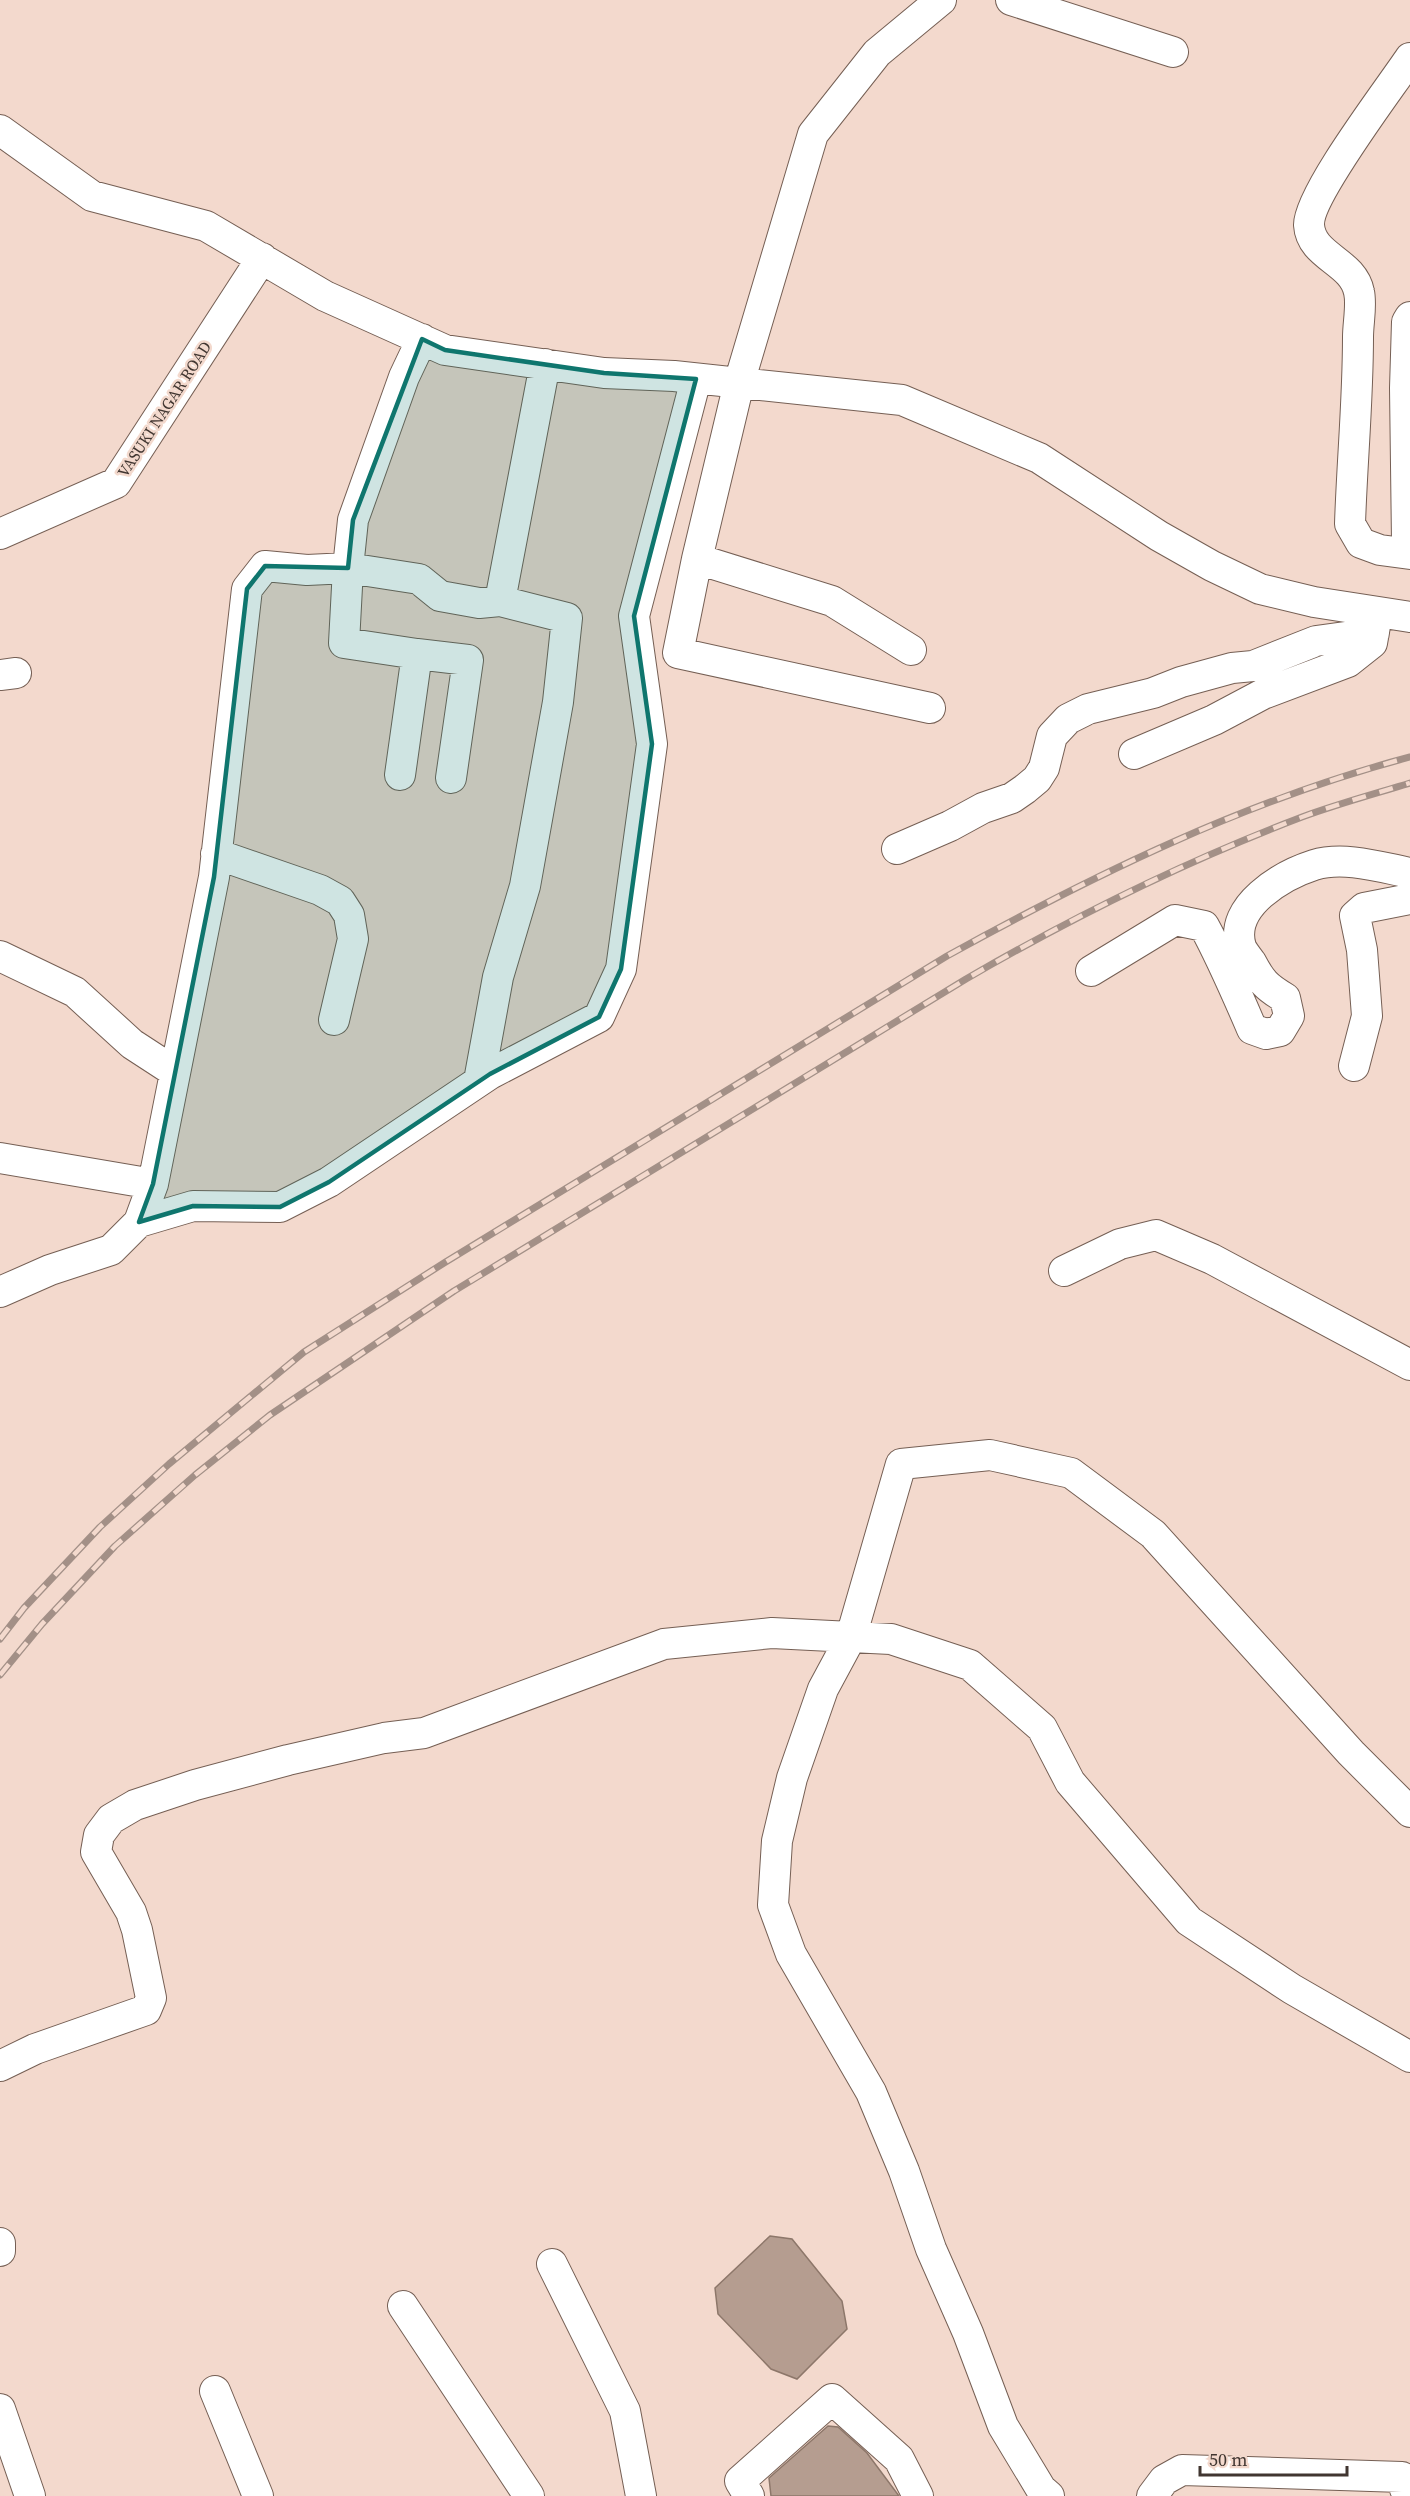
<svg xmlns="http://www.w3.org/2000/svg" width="1410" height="2496" font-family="'Source Serif 4',serif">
	<rect width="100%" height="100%" fill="#f3d9cd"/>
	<path fill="#b59d90" stroke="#8d776a" stroke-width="1.5" d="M770 2236 792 2239 842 2301 847 2329 797 2379 771 2369 718 2314 715 2288Z
		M828 2426 838 2427 867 2453 899 2496H771L769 2478Z"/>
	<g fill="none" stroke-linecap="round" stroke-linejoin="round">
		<g stroke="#755f54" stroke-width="32">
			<path id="minor" d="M1011 0 1173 52
				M1410 58C1390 88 1308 195 1309 225 1311 257 1353 261 1359 292 1362 305 1358 323 1358 337 1358 400 1352 462 1350 524L1361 543 1380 550 1410 554
				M0 130 92 196 206 226 325 296 445 350 604 373 674 376 902 400 1039 458 1159 536 1212 566 1260 589 1314 602 1410 617
				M1410 317 1407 322 1405 388 1407 541 1410 548
				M0 534 116 483 262 258
				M697 559 832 601 911 650
				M417 654 468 660 451 778
				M0 675 16 673
				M930 708 678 653 697 559 739 383 813 134 877 53 941 0
				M1134 754 1214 720 1263 694 1348 662 1372 643 1375 626
				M400 775 417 654 344 643 348 568 419 579 440 596 479 603 500 601
				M897 849 950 826 983 808 1012 798 1025 789 1037 779 1044 768 1052 736 1068 719 1088 709 1153 693 1181 682 1232 668 1253 666 1316 641 1374 633
				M216 854 320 890 340 901 349 915 353 939 334 1020
				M0 956 75 992 132 1044 175 1072
				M1091 971 1175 920 1204 926C1222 959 1237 994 1252 1029L1266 1034 1280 1031 1289 1016 1285 998C1266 987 1261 981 1251 962 1248 958 1243 952 1241 947 1228 906 1283 875 1314 865 1344 856 1380 867 1410 873
				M1354 1066 1367 1016 1362 950 1355 916 1364 908 1410 899
				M479 1081 498 977 525 886 558 702 567 618 500 601 545 364
				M0 1158 153 1184
				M139 1222 193 1206 280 1207 329 1182 490 1074 599 1017 621 969 652 744 634 616 696 379
				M1064 1271 1120 1244 1156 1235 1212 1259 1410 1365
				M0 1292 50 1270 111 1250 139 1222 153 1184 214 877 247 589 265 566 307 570 348 568 353 520 404 377 422 339
				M0 2066 35 2049 146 2010 151 1998 137 1930 131 1912 96 1852 99 1835 111 1819 135 1805 195 1785 288 1760 384 1738 424 1733 664 1644 772 1633 851 1637 901 1464 990 1455 1071 1473 1153 1534 1351 1753 1410 1812
				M0 2243V2251
				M552 2264 625 2411 641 2496
				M403 2306 529 2496
				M215 2391 258 2496
				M0 2409 30 2496
				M749 2496 740 2481 832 2399 899 2459 918 2496
				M1049 2496 1041 2489 1003 2426 968 2333 931 2249 904 2171 871 2092 791 1954 773 1905 777 1841 792 1778 823 1689 851 1637 891 1639 970 1665 1042 1728 1070 1782 1189 1921 1292 1989 1410 2057
				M1152 2496 1164 2480 1182 2470 1402 2477 1405 2489 1410 2496"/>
		</g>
		<use href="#minor" stroke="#fff" stroke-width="30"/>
		<g stroke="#a39087" stroke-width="7">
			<path id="rail" d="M0 1639 24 1608 100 1527 169 1464 304 1352 444 1263 947 956C1094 875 1247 800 1410 757
				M0 1675 42 1624 115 1546 195 1475 270 1415 454 1291 966 979C1073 917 1186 861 1302 817 1337 804 1374 794 1410 783"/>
		</g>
		<use href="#rail" stroke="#f3d9cd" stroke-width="4.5" stroke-dasharray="14" stroke-linecap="butt"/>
	</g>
	<path fill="#0f766e" fill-opacity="0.2" stroke="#0f766e" stroke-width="4.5" stroke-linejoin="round" d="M422 339 445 350 604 373 696 379 634 616 652 744 621 969 599 1017 490 1074 329 1182 280 1207 193 1206 139 1222 153 1184 214 877 247 589 265 566 348 568 353 520Z"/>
	<g text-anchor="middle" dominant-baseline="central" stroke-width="5" stroke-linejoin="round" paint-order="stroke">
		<g font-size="16" fill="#413631" stroke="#f3d9cd">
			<text transform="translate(164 409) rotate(-57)">VASUKI NAGAR ROAD</text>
		</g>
	</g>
	<path d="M1200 2466v9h147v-9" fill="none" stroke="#413631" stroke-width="3"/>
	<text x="1209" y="2466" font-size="18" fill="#413631" stroke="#f3d9cd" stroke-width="4.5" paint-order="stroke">50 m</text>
</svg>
